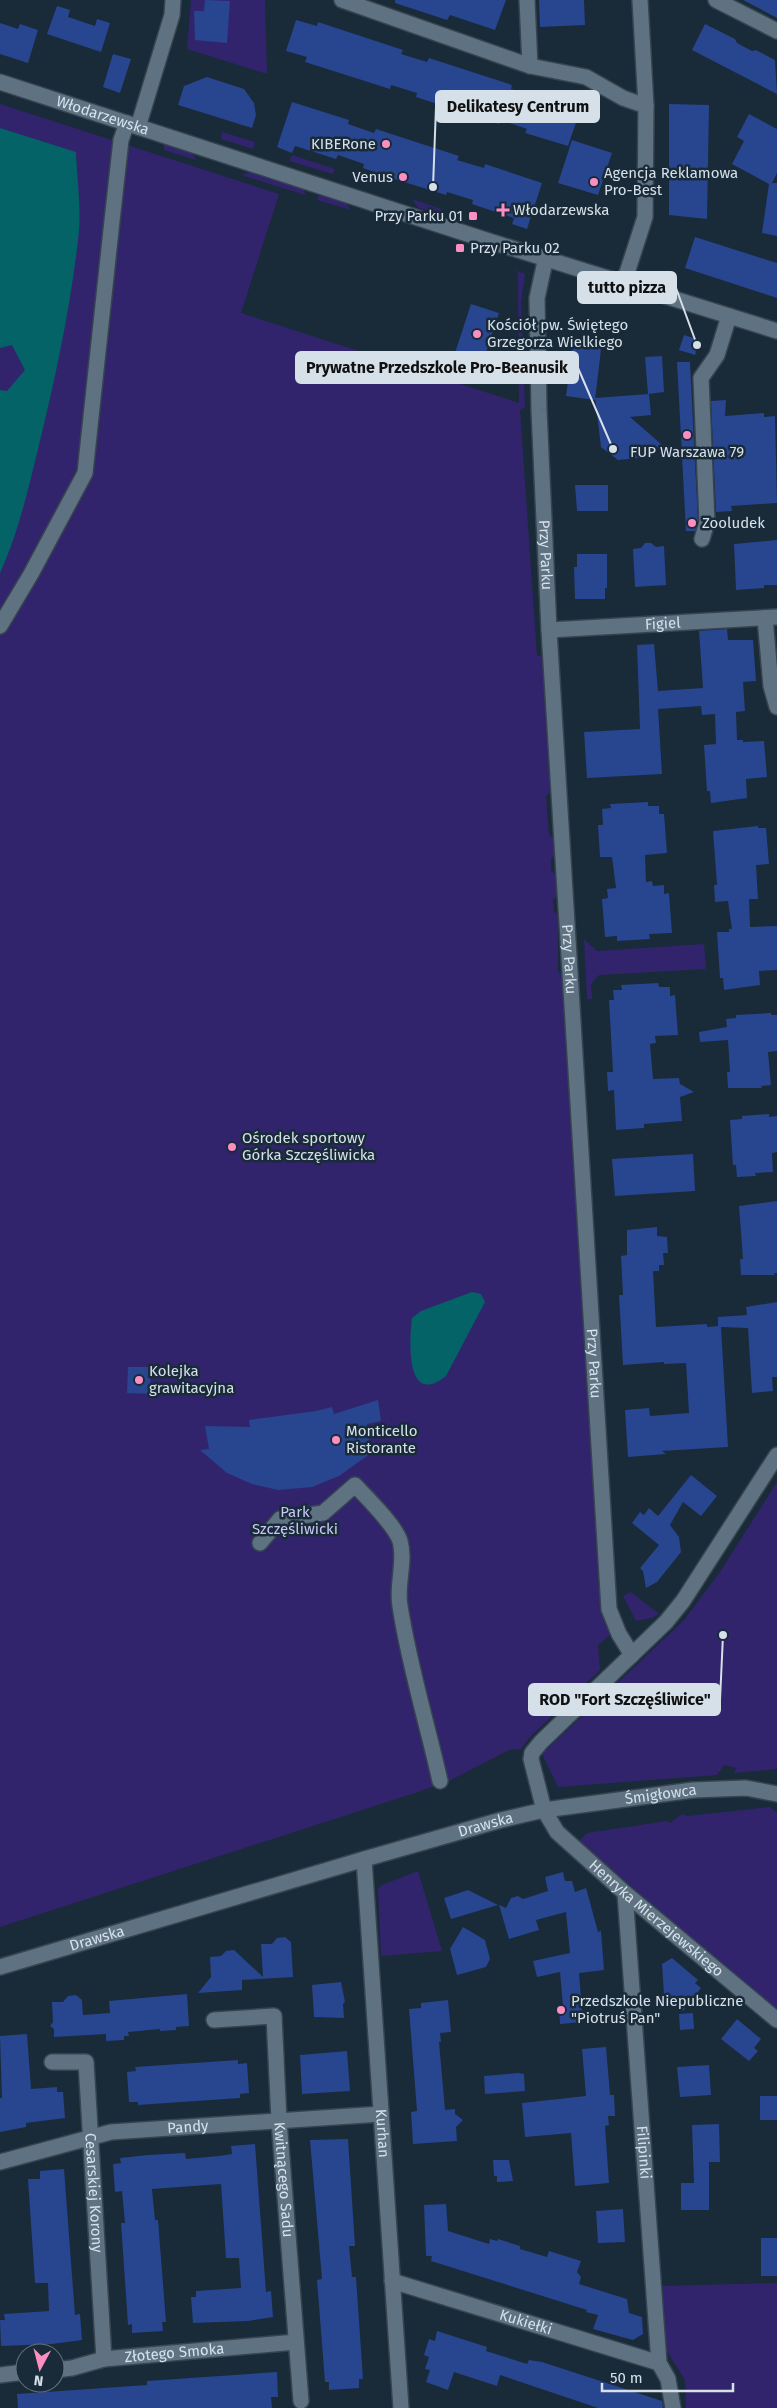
<svg xmlns="http://www.w3.org/2000/svg" width="777" height="2408" font-family="'Fira Sans',sans-serif">
	<rect width="100%" height="100%" fill="#192a38"/>
	<path fill="#32246c" d="M191 0H265L267 74 187 49Z
		M0 104 279 194 241 313 519 403 518 273 513 270 525 274 521 302 525 407 520 410 537 656 542 655 550 793 546 796 549 835 553 838 555 855 551 859V871L556 874 557 896 553 900 554 912 558 914V972L562 974 599 1590 602 1612 611 1634 598 1645 600 1670 529 1738 521 1749 509 1750 451 1780 418 1792 0 1927Z
		M222 132 255 142 253 149 221 139Z
		M164 143 191 152 196 160 164 150Z
		M292 155 335 169 333 174 289 161Z
		M251 172 304 189 305 195 241 175Z
		M322 195 345 202 351 210 317 200 318 196Z
		M412 199 441 209 443 214 418 208Z
		M584 939 597 951 704 944 706 969 599 975 591 984 592 999H587Z
		M777 1482V1769L734 1773 736 1768 724 1765 717 1775 558 1787 542 1754 684 1620 720 1572Z
		M631 1592 659 1614 652 1618 636 1621 623 1596Z
		M770 1807 777 1813V2013L579 1841 587 1833 667 1821 670 1823 682 1814 687 1816Z
		M418 1871 442 1951 381 1956 378 1889 382 1885Z
		M777 2283V2408H686L685 2380 665 2348 662 2286Z"/>
	<path fill="#036367" d="M0 128 76 152C77 180 82 212 78 240 70 310 55 380 38 449 28 490 18 534 0 573V390L7 391 25 370 12 345 0 348Z
		M472 1292 481 1294 485 1302 446 1376C406 1408 409 1342 412 1318L421 1311Z"/>
	<path fill="#28458f" d="M205 0 230 1 227 43 195 40 194 11H204Z
		M395 0H506L495 30 450 15 447 20 395 3Z
		M539 0H584L585 25 540 27Z
		M743 0H777V18Z
		M57 6 70 10 68 17 95 26 97 19 110 23 101 52 47 34Z
		M296 20 317 26 318 22 403 50 401 54 427 62 429 58 512 85 511 89 537 97 538 94 581 108 568 146 525 133 527 129 501 120 499 124 416 97 417 93 391 85 390 89 305 62 307 57 286 51Z
		M0 23 18 29 20 24 38 30 28 63 0 54Z
		M705 24 735 39 737 43 752 51 756 50 775 60 777 94 692 50Z
		M113 54 131 59 120 93 103 87Z
		M207 77 244 89 254 103 256 115 252 128 178 105 184 86Z
		M292 102 349 120 348 124 374 133 376 129 459 156 457 160 484 168 485 164 542 183 527 229 512 224 514 218 472 204 473 200 447 192 446 195 388 177 363 168 364 164 338 155 336 159 295 146 292 153 277 147Z
		M669 104 709 105 707 219 669 215Z
		M749 114 777 129V173L772 183H777V236L762 233 769 184 732 164 744 141 737 137Z
		M572 140 612 153 598 195 558 183Z
		M695 237 777 263V298L685 268Z
		M471 304 499 313 477 380 449 371Z
		M684 335 700 340 695 355 679 350Z
		M574 337 602 341 595 400 566 396Z
		M662 356 664 392 648 394 645 357Z
		M677 362H690L698 521 695 531H686Z
		M649 394 651 415 630 417 661 444 650 457 618 460 601 447 595 398Z
		M726 400 725 416 764 413V417L775 416 777 503 731 506 732 511 716 512 711 401Z
		M575 485H608V511H577Z
		M777 540V585H764V588L736 590 734 544Z
		M645 543H651L656 547 664 546 666 585 635 587 633 549 641 548Z
		M577 554H607V588H605V599H575L574 567H577Z
		M727 629 728 640H753L756 681 743 682 745 711 736 712 737 740H743V742L764 741 767 777 746 779 747 798 711 803 710 791H707L704 745 716 744 715 714 702 715 701 706 658 709 662 774 587 778 584 732 640 729 637 645 654 644 658 691 703 688 699 631Z
		M648 802V806H659V814H664L667 853 645 855 646 882 652 881 653 886 664 885V894L669 893 672 933 649 934 650 939 617 941V936L605 937 602 899 608 898 607 889 616 888 612 857H600L598 825H603L602 809 611 808 610 804Z
		M758 826V828H766L769 864 756 865 758 899H749L750 927 777 926V970L759 971 760 985 724 990 723 978H720L717 932H729V929H732L728 901 715 902 714 885H717L713 831Z
		M658 983 659 987H670V996L675 995 678 1035 655 1036 656 1043 650 1044 653 1079 679 1078 680 1084 694 1092 680 1097 682 1121 644 1124V1128L616 1130 614 1090 608 1091 607 1072H613L609 1000H614L613 990H622L621 985Z
		M771 1013V1015H777V1051L768 1052 771 1085 761 1086 762 1088H728L727 1072H730L728 1040 700 1042 699 1032 727 1027 726 1019 736 1018V1015Z
		M769 1114V1117L777 1116V1152L772 1153 773 1172 755 1173 756 1176 737 1177 736 1165H733L730 1120 742 1119V1116Z
		M693 1154 695 1191 615 1196 612 1159Z
		M777 1201V1273H774L775 1275H741L740 1259H743L739 1206Z
		M657 1227V1236L667 1237 668 1253H663L664 1265H659V1271H653L656 1327 707 1324V1327L718 1326V1317L747 1315 746 1307 777 1302V1377H772L773 1391 752 1393 748 1328 721 1327 728 1447 662 1451 666 1454 628 1457 625 1410 649 1408 650 1416 689 1413 686 1363 664 1364V1362L623 1365 619 1295H623L621 1256 627 1255V1230Z
		M128 1367H151L150 1394 127 1393Z
		M378 1400 381 1421 367 1424 371 1453 339 1476 312 1487 278 1490 252 1484 227 1473 200 1450 209 1449 205 1426 250 1427 249 1420 316 1411 332 1407 334 1414Z
		M691 1475 717 1496 701 1516 683 1502 670 1525 679 1537 681 1552 657 1582 646 1588 643 1571 640 1568 659 1545 632 1523 640 1512 644 1515 649 1508 658 1516Z
		M563 1872 565 1881H572L575 1892 586 1888 598 1932 601 1931 604 1970 579 1973 583 2022 560 2024 559 2006H563L560 1972 537 1977 533 1961 570 1953 566 1912 536 1920 539 1930 509 1939 499 1905 506 1908 511 1898 518 1896 523 1899 548 1891 545 1877Z
		M468 1890 498 1905 451 1919 444 1898Z
		M463 1927 485 1940 490 1959 486 1967 457 1975 450 1949Z
		M285 1937 291 1942 293 1977 242 1980V1990L198 1993 211 1977 210 1957 221 1956 226 1951 234 1950 263 1977 261 1944H272L277 1938Z
		M672 1958 698 1980 695 1983 701 1988 683 2011 664 1995 662 1964Z
		M341 1982 345 2002 343 2004 344 2018 314 2017 312 1985Z
		M187 1994 189 2026 176 2027V2030L160 2031V2029L128 2032 129 2036H124V2040L106 2041V2034L54 2037V2029L50 2026 53 2022 52 2002H63L68 1996 76 1995 82 2000 83 2015 110 2013 109 2001Z
		M448 2000 451 2032 440 2033 441 2042H439L445 2110 455 2109V2114L463 2120 456 2127 457 2141 413 2144 411 2112 417 2111 409 2009 421 2008V2003Z
		M693 2013 694 2029 680 2030 679 2014Z
		M737 2019 761 2039 754 2048 758 2051 749 2061 721 2039Z
		M27 2034 31 2089 57 2087V2092H63L65 2118 26 2123V2127L0 2132V2098H2L0 2036Z
		M606 2047 610 2095H614L615 2116H608L609 2125 605 2126 609 2183 575 2186 571 2133 525 2137 522 2103 586 2096 582 2049Z
		M347 2051 350 2091 302 2094 300 2055Z
		M238 2060V2064L247 2063 249 2093 240 2094V2098L138 2105V2102H129L127 2072 136 2071 135 2067Z
		M709 2065 711 2095 680 2097 677 2067Z
		M518 2073 524 2074 525 2091 485 2094 484 2076Z
		M760 2096H777V2120H760Z
		M719 2124 720 2162H709V2210H681V2183H694L692 2125Z
		M348 2139 355 2246H349L352 2277H356L363 2379H359V2388L329 2390V2382H325L317 2280 322 2279 310 2140Z
		M255 2144 266 2292 271 2291 273 2317 248 2321 193 2323 191 2297H196V2291L241 2288 239 2258H226L221 2184 152 2189 155 2220H158L166 2322H162L163 2331 132 2333V2324L128 2325 121 2223H125L122 2191 115 2192 113 2164 121 2163 120 2158 148 2155 185 2153 186 2159 219 2156 232 2154 231 2146Z
		M493 2160H509L513 2181 497 2182V2176H494Z
		M64 2169 75 2315 80 2314 82 2340 52 2344 1 2346 0 2320H5L4 2314 49 2311 48 2283H35L28 2179H40V2171Z
		M446 2204 448 2231 489 2244 490 2239 497 2241 498 2239 520 2246V2249L547 2257 549 2251 581 2261 577 2272 581 2277 579 2284 627 2299 629 2313 642 2317 643 2334 633 2340 593 2329 598 2315 586 2312 587 2310 431 2261 432 2256H426L424 2205Z
		M623 2209 625 2242 598 2243 596 2211Z
		M761 2238H777V2276H761Z
		M437 2331 487 2347 486 2351 527 2364 529 2360 542 2362 662 2401 663 2408H598L500 2375 497 2386 454 2372 448 2390 426 2382 430 2370 425 2369 429 2357 424 2355 429 2339 435 2341Z
		M277 2372 278 2397H271L272 2408H18L17 2394 147 2385V2381Z"/>
	<g fill="none" stroke-linecap="round" stroke-linejoin="round">
		<g stroke="#36444f" stroke-width="18">
			<g id="minor">
				<path d="M342 0 530 66 586 77 623 98 646 106 645 217 624 282"/>
				<path d="M527 0 530 66"/>
				<path d="M640 0 646 106"/>
				<path d="M716 0 777 31"/>
				<path id="s1" d="M0 82 489 241 777 331"/>
				<path d="M138 127 172 15 173 0"/>
				<path id="s2" d="M546 257 537 298 539 410 549 630 609 1609 619 1634 632 1655"/>
				<path d="M702 539 707 522 701 378 717 355 729 316"/>
				<path d="M765 618 771 686 777 707"/>
				<path d="M0 626 31 574 85 473 112 221 121 140 127 123"/>
				<path id="s3" d="M549 630 777 617"/>
				<path id="s4" d="M777 1455 683 1601 666 1622 541 1742 532 1753 531 1759 544 1810 557 1832 625 1893 777 2020"/>
				<path d="M260 1543 280 1519 323 1513 355 1485C367 1498 395 1525 400 1541 406 1562 396 1585 400 1606 409 1665 427 1723 440 1781"/>
				<path id="s5" d="M364 1859 401 2408"/>
				<path id="s6" d="M625 1893 659 2363 668 2379 673 2408"/>
				<path id="s7" d="M0 1967 368 1858 501 1820 544 1810 693 1790 746 1788 777 1794"/>
				<path id="s8" d="M214 2020 274 2016 279 2120 301 2401"/>
				<path id="s9" d="M52 2062H86L104 2359"/>
				<path id="s10" d="M0 2162 111 2132 381 2114"/>
				<path id="s11" d="M392 2281 659 2363"/>
				<path id="s12" d="M55 2370 72 2368 104 2359 296 2342"/>
				<path d="M0 2375 25 2372"/>
			</g>
		</g>
		<use href="#minor" stroke="#5f7282" stroke-width="15"/>
	</g>
	<g fill="#fc8fc2" stroke="#192a38" stroke-width="2">
		<circle cx="386" cy="144" r="5"/>
		<circle cx="403" cy="177" r="5"/>
		<circle cx="594" cy="182" r="5"/>
		<path d="M500.5 202.5h5v5h5v5h-5v5h-5v-5h-5v-5h5z"/>
		<rect x="468" y="211" width="10" height="10" rx="2.5"/>
		<rect x="455" y="243" width="10" height="10" rx="2.5"/>
		<circle cx="477" cy="334" r="5"/>
		<circle cx="687" cy="435" r="5"/>
		<circle cx="692" cy="523" r="5"/>
		<circle cx="232" cy="1147" r="5"/>
		<circle cx="139" cy="1380" r="5"/>
		<circle cx="336" cy="1440" r="5"/>
		<circle cx="561" cy="2010" r="5"/>
	</g>
	<g text-anchor="middle" dominant-baseline="central" stroke-width="5" stroke-linejoin="round" paint-order="stroke">
		<g font-size="15" fill="#d6e0e9" stroke="#192a38">
			<text stroke="none"><textPath href="#s1" startOffset="108">Włodarzewska</textPath></text>
			<text stroke="none"><textPath href="#s2" startOffset="299">Przy Parku</textPath></text>
			<text stroke="none"><textPath href="#s3" startOffset="114">Figiel</textPath></text>
			<text stroke="none"><textPath href="#s2" startOffset="704">Przy Parku</textPath></text>
			<text stroke="none"><textPath href="#s2" startOffset="1109">Przy Parku</textPath></text>
			<text stroke="none"><textPath href="#s7" startOffset="684">Śmigłowca</textPath></text>
			<text stroke="none"><textPath href="#s7" startOffset="506">Drawska</textPath></text>
			<text stroke="none"><textPath href="#s4" startOffset="604">Henryka Mierzejewskiego</textPath></text>
			<text stroke="none"><textPath href="#s7" startOffset="101">Drawska</textPath></text>
			<text stroke="none"><textPath href="#s10" startOffset="192">Pandy</textPath></text>
			<text stroke="none"><textPath href="#s5" startOffset="275">Kurhan</textPath></text>
			<text stroke="none"><textPath href="#s6" startOffset="260">Filipinki</textPath></text>
			<text stroke="none"><textPath href="#s8" startOffset="224">Kwitnącego Sadu</textPath></text>
			<text stroke="none"><textPath href="#s9" startOffset="165">Cesarskiej Korony</textPath></text>
			<text stroke="none"><textPath href="#s11" startOffset="140">Kukiełki</textPath></text>
			<text stroke="none"><textPath href="#s12" startOffset="121">Złotego Smoka</textPath></text>
		</g>
		<g font-size="15" fill="#d6e0e9" stroke="#192a38" text-anchor="start">
			<text x="376" y="144" text-anchor="end">KIBERone</text>
			<text x="604" y="173">Agencja Reklamowa<tspan x="604" dy="17">Pro-Best</tspan></text>
			<text x="393" y="177" text-anchor="end">Venus</text>
			<text x="513" y="210">Włodarzewska</text>
			<text x="463" y="216" text-anchor="end">Przy Parku 01</text>
			<text x="470" y="248">Przy Parku 02</text>
			<text x="487" y="325">Kościół pw. Świętego<tspan x="487" dy="17">Grzegorza Wielkiego</tspan></text>
			<text x="687" y="452" text-anchor="middle">FUP Warszawa 79</text>
			<text x="702" y="523">Zooludek</text>
			<text x="242" y="1138">Ośrodek sportowy<tspan x="242" dy="17">Górka Szczęśliwicka</tspan></text>
			<text x="149" y="1371">Kolejka<tspan x="149" dy="17">grawitacyjna</tspan></text>
			<text x="346" y="1431">Monticello<tspan x="346" dy="17">Ristorante</tspan></text>
			<text x="571" y="2001">Przedszkole Niepubliczne<tspan x="571" dy="17">"Piotruś Pan"</tspan></text>
		</g>
		<g font-size="15" fill="#c9c7f5" stroke="#192a38">
			<text x="295" y="1512">Park<tspan x="295" dy="17">Szczęśliwicki</tspan></text>
		</g>
	</g>
	<path fill="none" stroke="#d6e0e9" stroke-width="2" d="M433 187L436 107M697 345L676 288M613 449L578 368M723 1635L720 1700"/>
	<g fill="#d6e0e9" stroke="#192a38" stroke-width="2">
		<circle cx="433" cy="187" r="5"/>
		<circle cx="697" cy="345" r="5"/>
		<circle cx="613" cy="449" r="5"/>
		<circle cx="723" cy="1635" r="5"/>
	</g>
	<g fill="#d6e0e9" stroke="#d6e0e9" stroke-width="2">
		<rect x="436" y="91" width="163" height="31" rx="5"/>
		<rect x="578" y="272" width="98" height="31" rx="5"/>
		<rect x="296" y="352" width="282" height="31" rx="5"/>
		<rect x="529" y="1684" width="191" height="31" rx="5"/>
	</g>
	<g font-size="16" text-anchor="middle" font-weight="bold" fill="#111">
		<text x="518" y="112">Delikatesy Centrum</text>
		<text x="627" y="293">tutto pizza</text>
		<text x="437" y="373">Prywatne Przedszkole Pro-Beanusik</text>
		<text x="625" y="1705">ROD "Fort Szczęśliwice"</text>
	</g>
	<g transform="translate(40 2368) rotate(187)"><circle r="24" fill="#192a38" stroke="#65737f"/>
	<path d="M0-4L9 19L0 12L-9 19Z" fill="#fc8fc2"/>
	<text y="-8" font-size="14" font-weight="bold" text-anchor="middle" fill="#d6e0e9">N</text>
	</g>
	<path d="M602 2383v8h131v-8" fill="none" stroke="#d6e0e9" stroke-width="2.5"/>
	<text x="610" y="2383" font-size="15" fill="#d6e0e9" stroke="#192a38" stroke-width="4" paint-order="stroke">50 m</text>
</svg>
